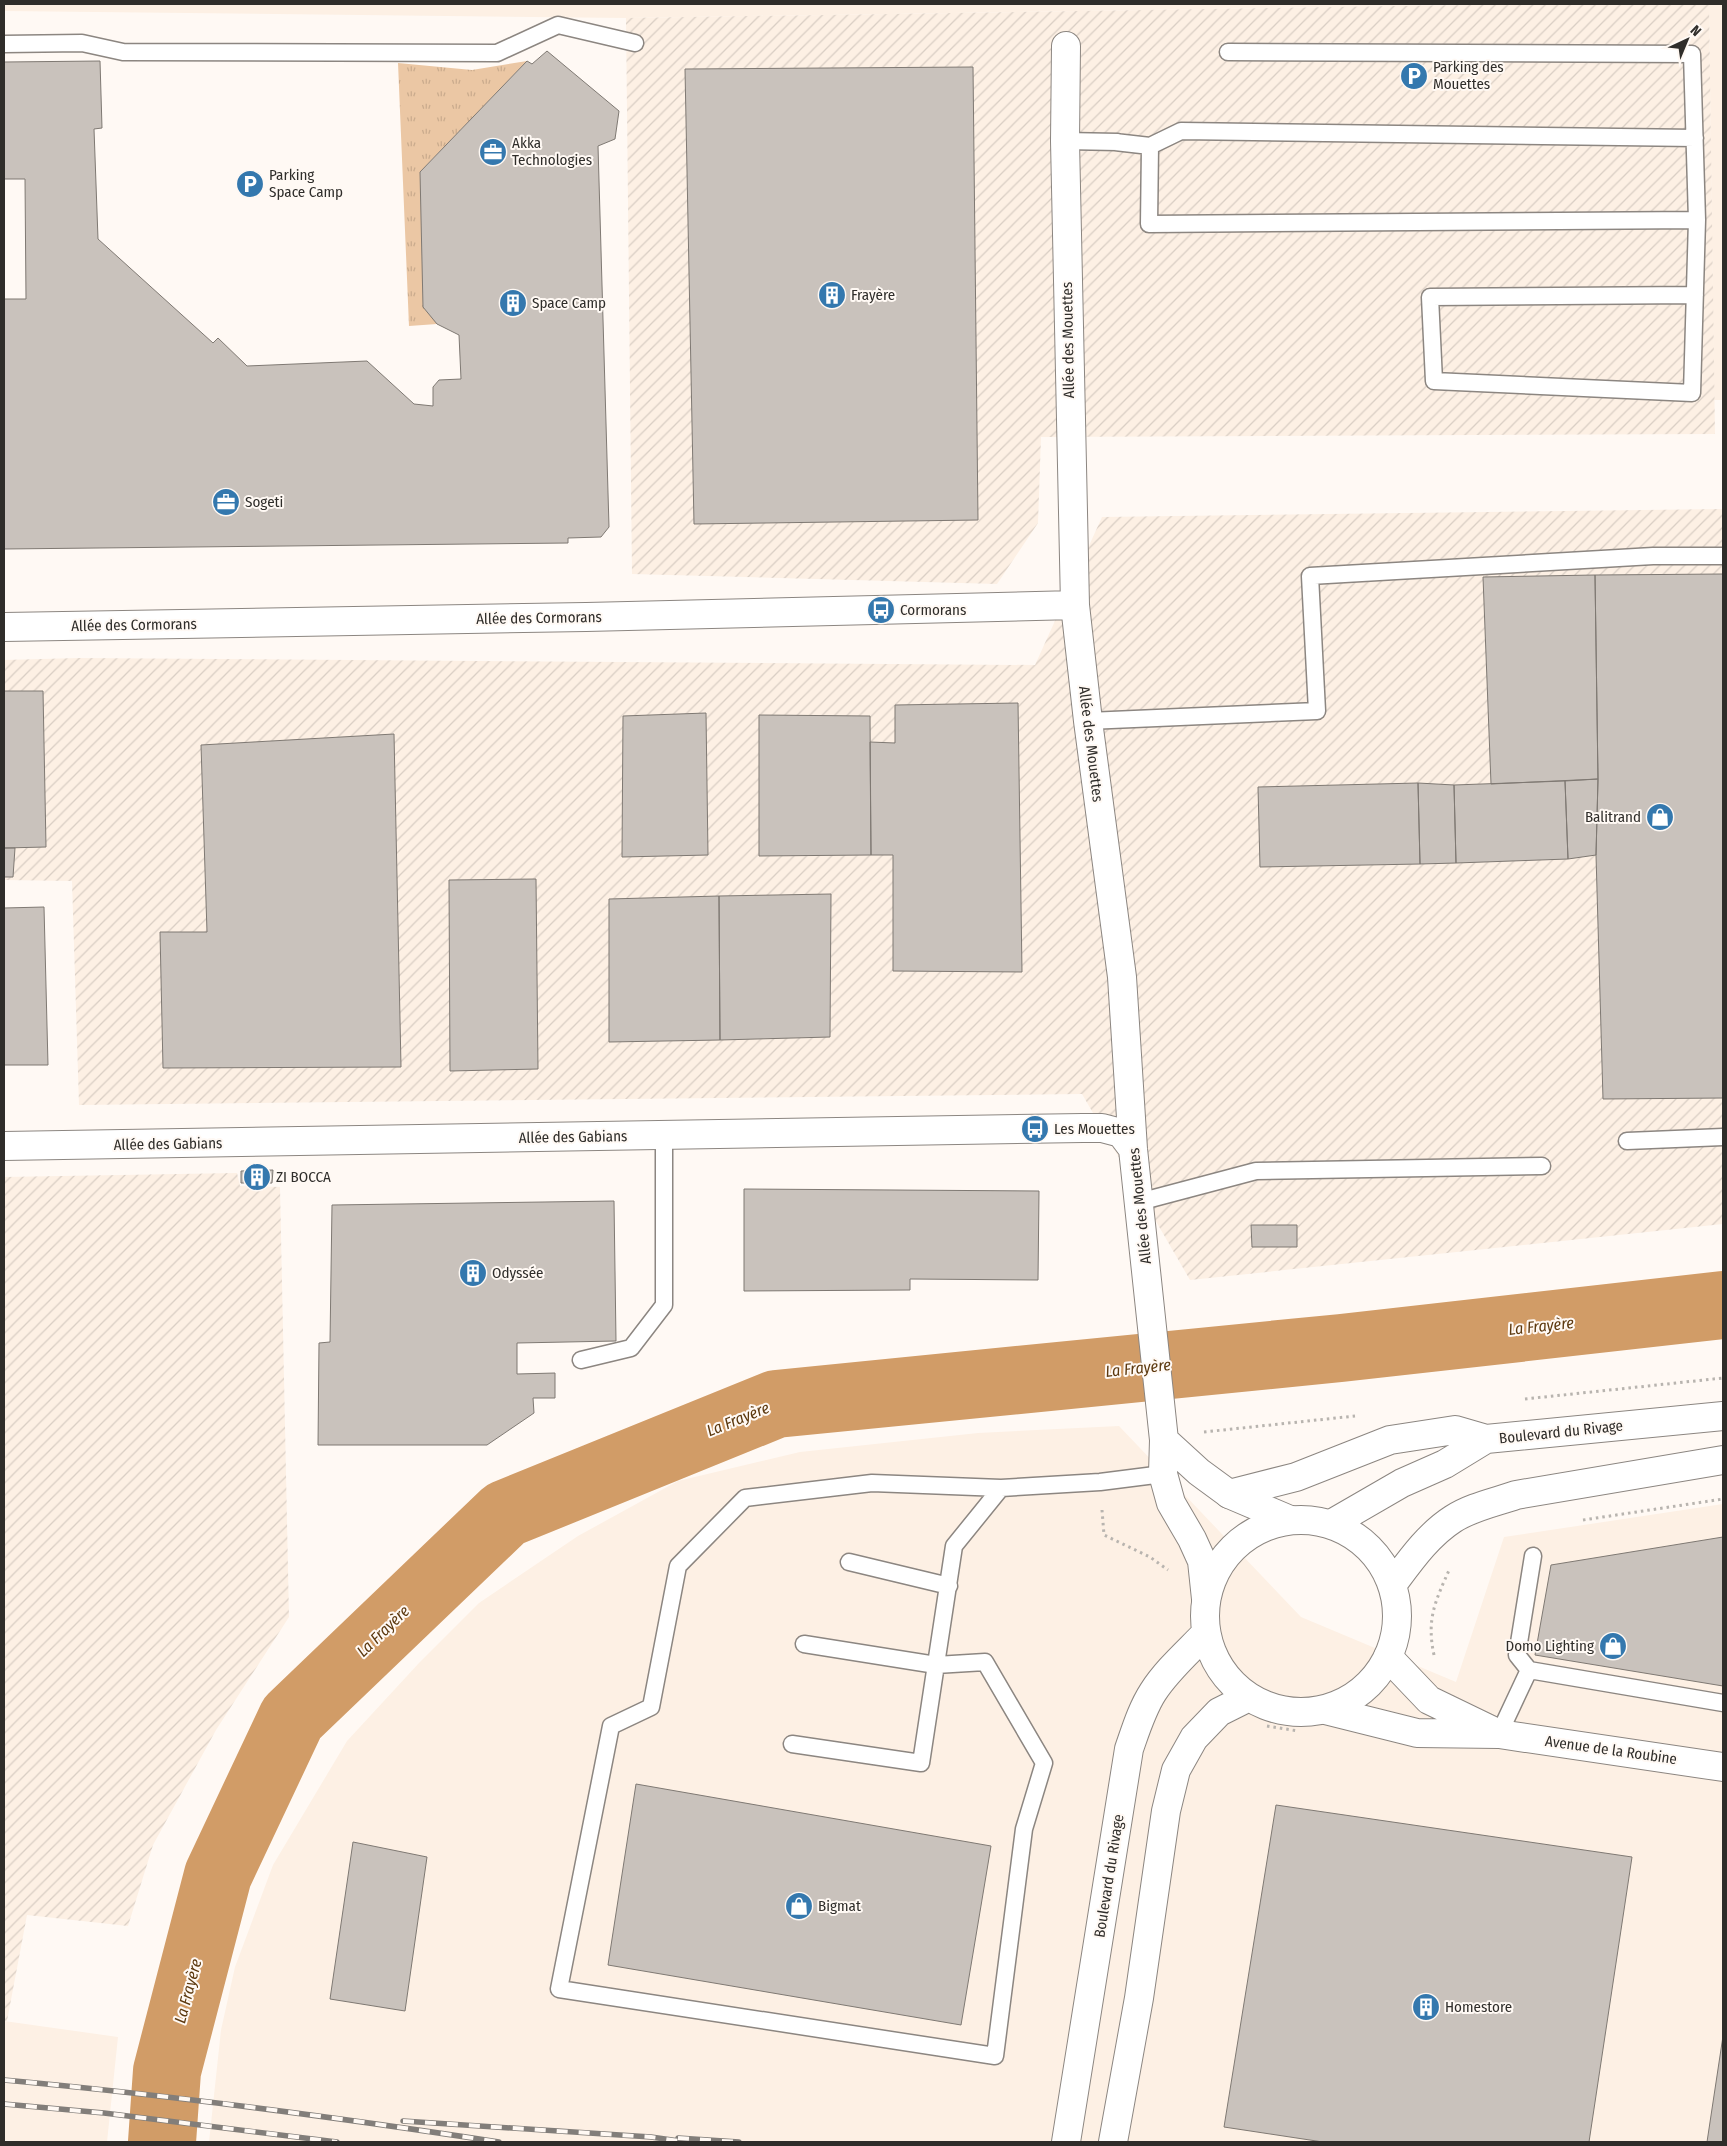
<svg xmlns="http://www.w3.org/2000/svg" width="1727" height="2146" font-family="'Fira Sans Condensed',sans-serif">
	<defs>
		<pattern id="industrial-furrows" width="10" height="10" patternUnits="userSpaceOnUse" patternTransform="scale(1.25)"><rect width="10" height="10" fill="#fdf0e4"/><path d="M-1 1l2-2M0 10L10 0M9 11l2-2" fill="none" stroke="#d9cec4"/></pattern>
		<pattern id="grass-tufts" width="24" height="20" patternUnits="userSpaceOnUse" patternTransform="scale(1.25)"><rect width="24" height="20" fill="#ebc7a4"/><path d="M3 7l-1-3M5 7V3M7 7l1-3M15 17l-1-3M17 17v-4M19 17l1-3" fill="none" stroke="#caab8d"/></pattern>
	</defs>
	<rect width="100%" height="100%" fill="#fff9f4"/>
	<path fill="#fdf0e4" d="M4 4H1533L626 18 4 11Z
		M1709 4H1723V400H1714Z
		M1119 1426 1301 1617 1456 1682 1504 1537 1723 1504V2142H209L221 2030 235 1967 273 1865 347 1741 419 1663 479 1603 578 1536 678 1481 800 1452 978 1433Z
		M4 2021 118 2037 107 2142H30L4 2140Z"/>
	<path fill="url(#industrial-furrows)" d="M1533 4H1709L1715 434 1041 437 1038 523 997 584 632 574 626 18Z
		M1723 509V1224L1190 1280 1082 1094 79 1105 72 881 4 880V660L79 658 1035 665 1102 517Z
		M237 1173 240 1186 280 1187 289 1617 216 1730 153 1845 128 1926 27 1915 7 2021H4V1177Z"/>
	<path fill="url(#grass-tufts)" d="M527 61 420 172 437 324 409 326 398 63 472 70Z"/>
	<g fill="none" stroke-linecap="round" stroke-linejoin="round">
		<path stroke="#d19c67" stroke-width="68" d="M162 2142 167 2071 218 1875 292 1718 505 1514 776 1404 1341 1348 1723 1305"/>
	</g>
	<path fill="#c9c2bc" stroke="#7f7973" d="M547 51 619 111 615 139 598 146 609 527 601 537 568 538V543L4 549V299H26L25 179H4V62L100 61 102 128 94 129 98 239 213 343 218 338 247 366 367 361 414 404 433 406V387L439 380 461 379 459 335 437 324 423 307 420 172 527 61 532 64Z
		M973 67 978 520 694 524 685 69Z
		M1723 574V1098L1603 1099 1596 855 1598 779 1595 575Z
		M1595 575 1598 779 1491 784 1483 577Z
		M4 691H43L46 847 4 848Z
		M1018 703 1022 972 893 971V855H871L870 742 895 743V705Z
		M706 713 708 855 622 857 623 716Z
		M759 715 870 716 871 855 759 856Z
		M394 734 401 1067 163 1068 160 932H207L201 745Z
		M1598 779 1596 855 1568 859 1565 781Z
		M1565 781 1568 859 1456 863 1454 785Z
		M1418 783 1420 864 1260 867 1258 787Z
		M1418 783 1454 785 1456 863 1420 864Z
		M4 848H15L13 877H4Z
		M536 879 538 1069 450 1071 449 880Z
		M831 894 830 1037 720 1040 719 896Z
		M719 896 720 1040 609 1042V899Z
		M44 907 48 1065H4V908Z
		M273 1170 272 1183H241V1171Z
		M744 1189 1039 1191 1038 1280 910 1279V1290L744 1291Z
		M614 1201 616 1341 517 1343V1374L555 1373V1398H533L534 1413 487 1445H318L319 1343 330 1342 332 1205Z
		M1251 1225H1297V1247H1252Z
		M1723 1537V1686L1535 1655 1551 1565Z
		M636 1784 991 1846 961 2025 608 1965Z
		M1276 1805 1632 1857 1589 2142H1323L1224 2127Z
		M353 1842 427 1857 405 2011 330 1999Z
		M1723 2036V2142H1707Z"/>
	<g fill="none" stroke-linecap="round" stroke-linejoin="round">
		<g stroke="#8c8681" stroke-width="19">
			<path id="lane" d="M4 44 82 43 123 52 497 53 558 25 635 43
				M1065 141 1118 142
				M1115 142 1150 146 1149 224 1697 220 1692 54 1228 52
				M1150 146 1181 131 1695 138
				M1695 295 1430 297 1434 381 1692 393 1697 220
				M1088 721 1317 711 1310 576 1653 556H1723
				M1627 1141 1723 1137
				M1139 1202 1256 1171 1542 1166
				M581 1360 631 1348 664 1305V1136
				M849 1562 949 1586
				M804 1644 936 1665 985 1662 1044 1763 1024 1829 995 2056 559 1989 611 1726 651 1707 678 1566 745 1498 872 1483 1001 1488
				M1529 1670 1517 1655 1533 1556
				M1499 1734 1529 1670 1723 1703
				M792 1744 921 1763 954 1546 1001 1488 1100 1482 1163 1474"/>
		</g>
		<g stroke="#8c8681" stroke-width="30">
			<path id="street" d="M1066 46 1065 141 1075 605 1088 721 1122 977 1133 1149 1164 1440 1163 1474 1171 1503 1192 1539 1202 1561 1206 1599
				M4 627 586 617 1075 605
				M4 1146 1083 1128H1102L1121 1133 1133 1149
				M1164 1440 1199 1472 1229 1494 1290 1520
				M1388 1657 1429 1700 1491 1730
				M1325 1710 1417 1733 1499 1734 1723 1767"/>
		</g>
		<g stroke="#8c8681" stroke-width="30">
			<path id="secondary" d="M1229 1494 1296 1477 1390 1440 1455 1430 1486 1439
				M1205 1616a96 96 0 1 1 192 0a96 96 0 1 1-192 0Z
				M1331 1524 1402 1483 1445 1464 1486 1439 1723 1416
				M1392 1585C1410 1561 1428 1535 1453 1519 1471 1507 1496 1502 1516 1495L1723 1460
				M1066 2142 1129 1749C1136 1729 1142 1709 1153 1692 1167 1670 1188 1652 1206 1633
				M1113 2142 1139 1998 1166 1811 1176 1770 1194 1738 1219 1712 1249 1697"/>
		</g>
		<path stroke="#b8b4af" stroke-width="3" stroke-dasharray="2.5 4" stroke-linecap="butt" d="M1525 1399 1723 1378
			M1204 1432 1355 1416
			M1102 1510 1104 1535 1150 1557 1168 1570
			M1583 1520 1723 1499
			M1434 1655C1426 1618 1436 1600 1450 1568
			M1267 1726 1298 1731"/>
		<use href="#lane" stroke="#fff" stroke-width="16"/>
		<use href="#street" stroke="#fff" stroke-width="28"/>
		<use href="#secondary" stroke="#fff" stroke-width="28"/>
		<g stroke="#827e7a" stroke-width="5.5">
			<path id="rail" d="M4 2080C170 2095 334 2117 499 2142
				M4 2104 104 2113 337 2142
				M403 2121 651 2137 686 2142
				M678 2138 739 2142"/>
		</g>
		<use href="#rail" stroke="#fff9f4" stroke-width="4" stroke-dasharray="11" stroke-linecap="butt"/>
	</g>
	<defs>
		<g id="parking-disc" transform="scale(1.4375)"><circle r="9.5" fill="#3478ae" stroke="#fff9f4"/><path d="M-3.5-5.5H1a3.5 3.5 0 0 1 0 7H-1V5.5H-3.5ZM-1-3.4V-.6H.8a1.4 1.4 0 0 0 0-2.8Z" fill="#fff"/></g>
		<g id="office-disc" transform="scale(1.4375)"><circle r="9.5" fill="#3478ae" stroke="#fff9f4"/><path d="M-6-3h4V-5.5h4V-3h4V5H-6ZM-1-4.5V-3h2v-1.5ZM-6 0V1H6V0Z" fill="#fff"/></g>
		<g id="building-disc" transform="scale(1.4375)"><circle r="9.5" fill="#3478ae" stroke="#fff9f4"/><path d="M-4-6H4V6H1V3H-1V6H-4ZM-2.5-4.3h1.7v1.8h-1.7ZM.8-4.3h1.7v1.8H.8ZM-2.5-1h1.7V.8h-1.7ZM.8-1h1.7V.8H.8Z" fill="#fff"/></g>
		<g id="bus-disc" transform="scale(1.4375)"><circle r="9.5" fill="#3478ae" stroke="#fff9f4"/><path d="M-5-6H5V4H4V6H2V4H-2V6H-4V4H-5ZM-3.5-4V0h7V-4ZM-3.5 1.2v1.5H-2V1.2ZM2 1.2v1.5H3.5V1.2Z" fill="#fff"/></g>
		<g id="shop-disc" transform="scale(1.4375)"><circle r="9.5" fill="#3478ae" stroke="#fff9f4"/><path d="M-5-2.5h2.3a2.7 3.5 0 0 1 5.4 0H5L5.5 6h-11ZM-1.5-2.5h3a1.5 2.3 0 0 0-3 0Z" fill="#fff"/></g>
	</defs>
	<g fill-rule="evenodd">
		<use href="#parking-disc" x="1414" y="76"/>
		<use href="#office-disc" x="493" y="152"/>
		<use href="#parking-disc" x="250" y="184"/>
		<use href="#building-disc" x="832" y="295"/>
		<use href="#building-disc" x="513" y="303"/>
		<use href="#office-disc" x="226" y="502"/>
		<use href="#bus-disc" x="881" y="610"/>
		<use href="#shop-disc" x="1660" y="817"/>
		<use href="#bus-disc" x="1035" y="1129"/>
		<use href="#building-disc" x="257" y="1177"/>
		<use href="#building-disc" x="473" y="1273"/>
		<use href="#shop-disc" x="1613" y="1646"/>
		<use href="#shop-disc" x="799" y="1906"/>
		<use href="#building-disc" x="1426" y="2007"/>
	</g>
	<g text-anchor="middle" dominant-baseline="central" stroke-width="4" stroke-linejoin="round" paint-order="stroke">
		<g font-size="15" fill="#2f2d2a" stroke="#fff9f4" text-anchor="start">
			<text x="1433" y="67">Parking des<tspan x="1433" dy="17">Mouettes</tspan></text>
			<text x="512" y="143">Akka<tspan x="512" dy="17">Technologies</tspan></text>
			<text x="269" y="175">Parking<tspan x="269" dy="17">Space Camp</tspan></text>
			<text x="851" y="295">Frayère</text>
			<text x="532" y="303">Space Camp</text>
			<text x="245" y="502">Sogeti</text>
			<text x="900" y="610">Cormorans</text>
			<text x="1641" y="817" text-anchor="end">Balitrand</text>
			<text x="1054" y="1129">Les Mouettes</text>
			<text x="276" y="1177">ZI BOCCA</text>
			<text x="492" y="1273">Odyssée</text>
			<text x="1594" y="1646" text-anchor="end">Domo Lighting</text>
			<text x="818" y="1906">Bigmat</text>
			<text x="1445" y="2007">Homestore</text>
		</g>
		<g font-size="15" fill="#2f2d2a" stroke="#fff9f4">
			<text transform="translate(1068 340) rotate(-91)">Allée des Mouettes</text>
			<text transform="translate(539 618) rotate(-1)">Allée des Cormorans</text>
			<text transform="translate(134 625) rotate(-1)">Allée des Cormorans</text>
			<text transform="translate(1091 744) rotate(83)">Allée des Mouettes</text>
			<text transform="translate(573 1137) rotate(-1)">Allée des Gabians</text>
			<text transform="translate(168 1144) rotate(-1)">Allée des Gabians</text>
			<text transform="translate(1140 1206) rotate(-96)">Allée des Mouettes</text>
			<text transform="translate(1561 1432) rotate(-6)">Boulevard du Rivage</text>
			<text transform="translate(1611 1750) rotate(8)">Avenue de la Roubine</text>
			<text transform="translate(1109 1876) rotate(-81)">Boulevard du Rivage</text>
		</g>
		<g font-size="16" font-style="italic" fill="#5c380e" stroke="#fff9f4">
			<text transform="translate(1541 1326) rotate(-6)">La Frayère</text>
			<text transform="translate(1138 1368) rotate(-6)">La Frayère</text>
			<text transform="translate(738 1419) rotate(-22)">La Frayère</text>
			<text transform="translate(383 1631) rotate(-44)">La Frayère</text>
			<text transform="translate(188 1991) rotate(-75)">La Frayère</text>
		</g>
	</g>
	<rect width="1727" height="2146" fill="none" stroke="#2f2d2a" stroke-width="10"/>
	<g transform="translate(1687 40) rotate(44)" stroke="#fff9f4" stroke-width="4" paint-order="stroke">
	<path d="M0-4L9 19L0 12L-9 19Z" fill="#2f2d2a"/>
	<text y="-8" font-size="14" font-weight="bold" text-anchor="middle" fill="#2f2d2a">N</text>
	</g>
</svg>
